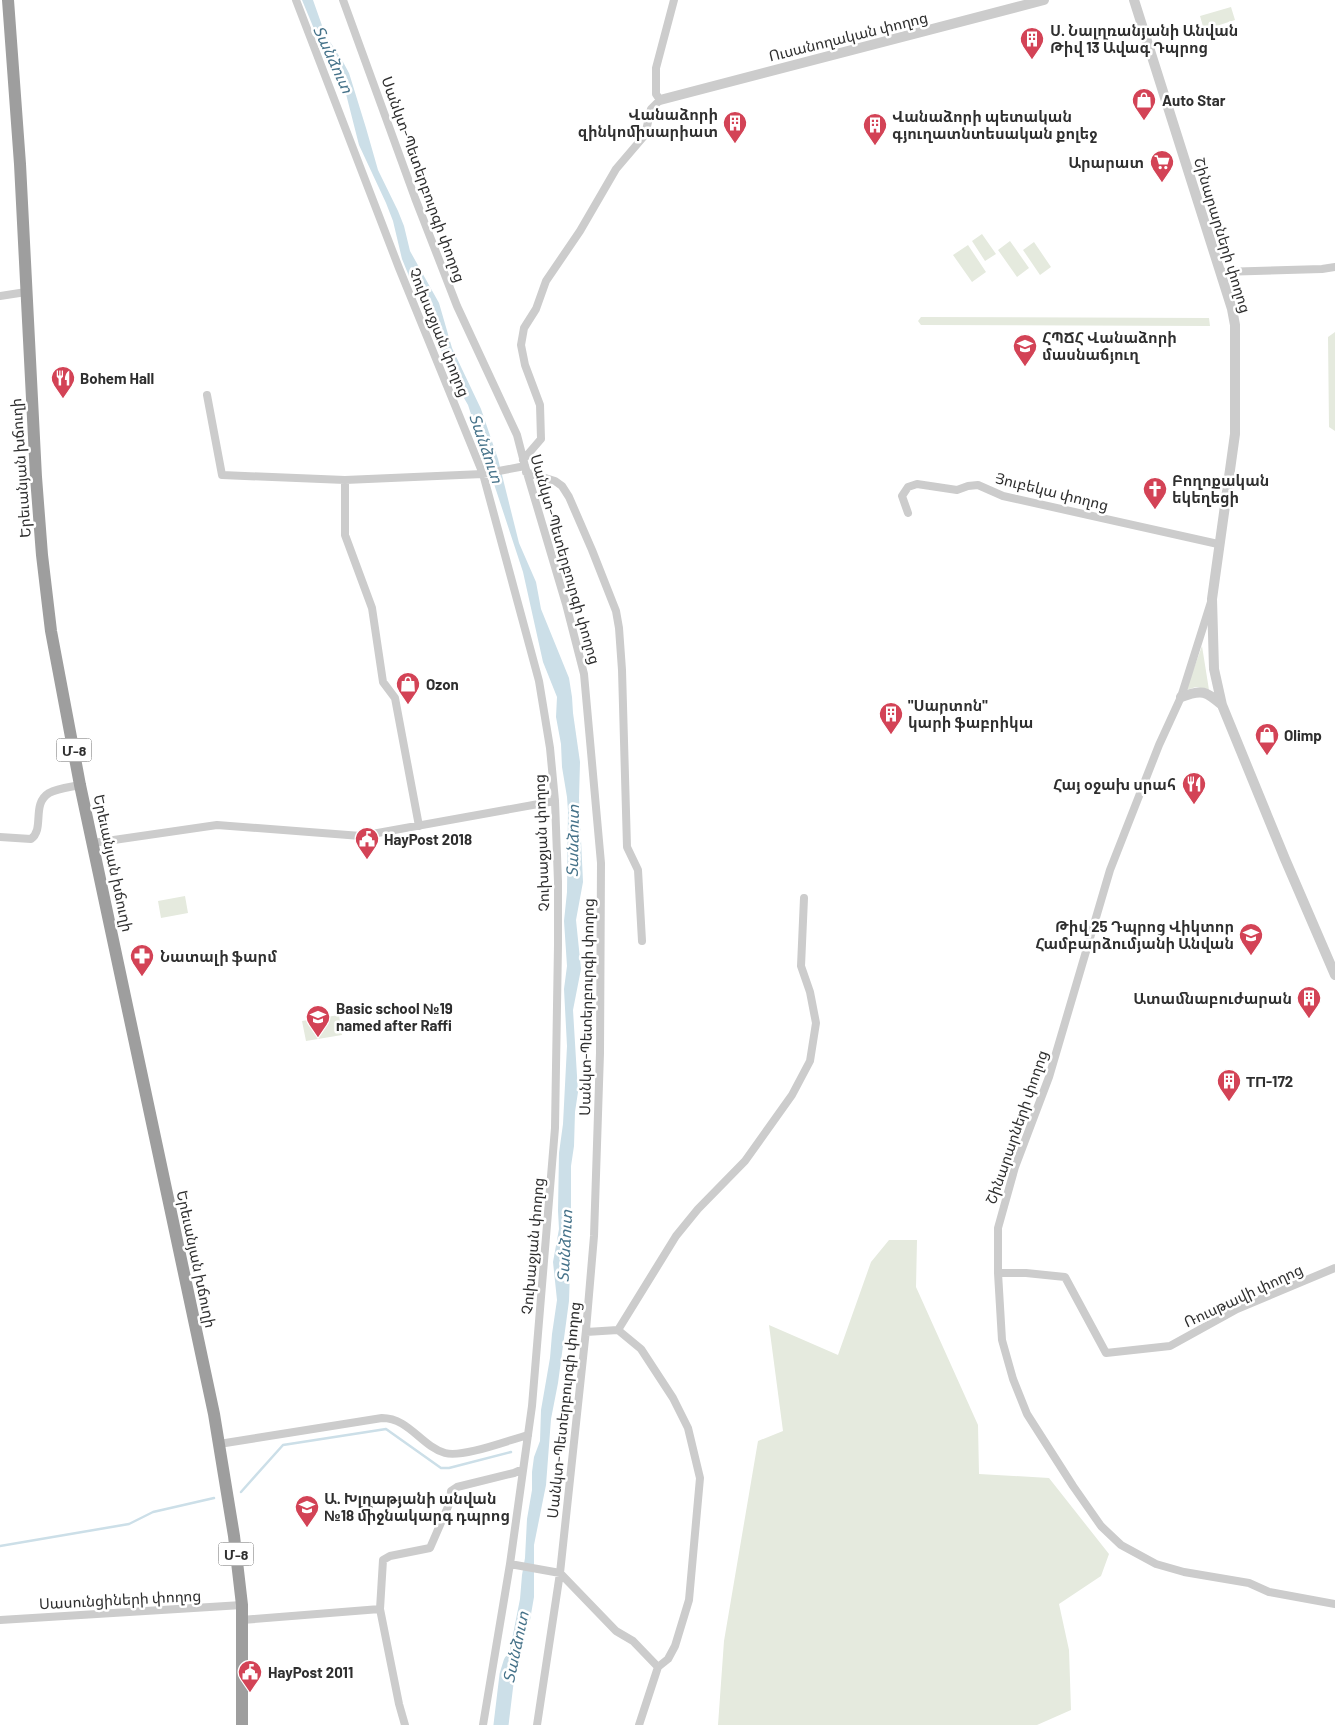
<svg xmlns="http://www.w3.org/2000/svg" width="1335" height="1725" font-family="Barlow,'Noto Sans Armenian',sans-serif">
	<rect width="100%" height="100%" fill="#fff"/>
	<path fill="#e5eade" d="M1231 7 1235 20 1204 30 1200 16Z
		M982 234 996 254 985 261 972 241Z
		M1010 241 1029 268 1017 277 998 250Z
		M1034 242 1051 267 1040 275 1023 250Z
		M968 245 986 272 972 282 953 255Z
		M921 317 1209 318 1210 326 921 325 918 321Z
		M1335 332V431L1329 427 1328 337Z
		M1202 646 1209 690 1196 687 1186 690Z
		M185 896 188 913 161 918 158 901Z
		M339 1015 342 1035 306 1041 302 1021Z
		M889 1240H917L916 1287 978 1425 979 1474 1049 1478 1109 1554 1101 1576 1059 1604 1069 1650 1071 1710 1037 1725H718L724 1641 758 1441 783 1431 769 1325 838 1355 871 1262Z"/>
	<path fill="#ccdfe8" d="M302 0H313L325 34 343 62 349 73 366 128 378 170 398 211 404 226 410 251 439 303 452 348 481 409 498 459 519 543 536 582 541 609 569 678 572 697 573 713 580 762 579 798 583 882 576 920 581 969 573 1010 578 1092 575 1112 574 1146 571 1166V1213L568 1251 570 1272 569 1301 558 1383 551 1419 546 1485 534 1545V1597L530 1620 518 1642 509 1680 507 1681 504 1680 520 1599 522 1575 525 1558 527 1519 532 1490V1472L534 1457 540 1441 541 1410 550 1358 552 1334 557 1300 553 1262 559 1229 558 1211 559 1153 563 1124 567 1046 564 989 567 966 564 921 567 892 568 811 567 797 562 767 561 744 556 717 557 697 543 662 523 572 468 405 449 372 440 347 431 308 411 281 402 259 393 221 386 203 359 145 345 90 324 53Z"/>
	<g fill="none" stroke-linecap="round" stroke-linejoin="round">
		<path stroke="#ccdfe8" stroke-width="2.5" d="M241 1492 283 1445 386 1429 441 1468H449L511 1452
			M0 1546 129 1524 153 1512 214 1498"/>
		<path stroke="#ccdfe8" stroke-width="15" d="M501 1725 507 1675 511 1662"/>
		<path stroke="#ccc" stroke-width="8" d="M296 0 399 268 483 474 539 681 550 748 555 801 558 882V945L555 1128 532 1406 510 1564 483 1725
			M343 0 415 198 457 306 517 435 525 466 566 604 584 674 601 863 600 1053 594 1236 586 1330 560 1573 537 1725
			M1220 272 1322 269 1335 267
			M0 296 26 292
			M207 395 222 475 345 480 483 474 525 466
			M523 460 541 439 540 405 525 365 521 345 524 328 536 309 546 281 580 231 616 169 645 135 651 109 660 100 656 94V68L674 0
			M526 472 555 481 562 486 569 497 592 550 616 611 619 628 622 670 627 847 638 870 642 941
			M345 480V535L372 608 383 682 395 698 419 826
			M908 513 902 496 908 487 917 484 957 490 968 486 978 485 1003 496 1218 544
			M1211 602 1181 697 1159 745 1110 870 1049 1077 1015 1167 998 1228V1273L1002 1340 1013 1379 1027 1414 1073 1486 1101 1526 1121 1545 1156 1564 1184 1572 1249 1583 1269 1592 1335 1604
			M0 837 31 839C45 829 31 804 49 793 58 788 71 787 80 785
			M93 843 217 825 361 836 555 801
			M998 1273H1026L1065 1277 1106 1353 1170 1346 1237 1309 1335 1268
			M618 1330 676 1236 698 1209 745 1161 792 1095 810 1061 816 1023 810 992 801 966 804 898
			M586 1332 618 1330 641 1349 673 1398 688 1428 700 1478 689 1600 675 1646 668 1659 658 1667
			M219 1444 382 1418C409 1418 421 1446 445 1453 463 1458 509 1440 528 1435
			M510 1564 560 1573 616 1631 633 1641 658 1667 639 1725
			M380 1609 399 1704 405 1725
			M0 1620 242 1605
			M242 1620 380 1609 383 1560 390 1556 430 1548 450 1502 451 1491 457 1487 514 1473 523 1469"/>
		<path stroke="#ccc" stroke-width="10" d="M1134 0 1232 309 1235 325V434L1212 599 1214 669 1222 705 1285 859 1335 975
			M660 100 1044 0
			M1181 697C1202 689 1206 691 1222 705"/>
		<path stroke="#9e9e9e" stroke-width="12" d="M8 0 20 164 36 477 42 555 51 631 80 785 214 1414 234 1536 242 1605V1725"/>
	</g>
	<defs>
		<g id="building-pin" transform="scale(1.25)"><path d="M0 17L-7.5 6A9.5 9.5 0 1 1 7.5 6Z" fill="#d34356" stroke="#fff"/><path d="M-4-6H4V6H1V3H-1V6H-4ZM-2.5-4.3h1.7v1.8h-1.7ZM.8-4.3h1.7v1.8H.8ZM-2.5-1h1.7V.8h-1.7ZM.8-1h1.7V.8H.8Z" fill="#fff"/></g>
		<g id="shop-pin" transform="scale(1.25)"><path d="M0 17L-7.5 6A9.5 9.5 0 1 1 7.5 6Z" fill="#d34356" stroke="#fff"/><path d="M-5-2.5h2.3a2.7 3.5 0 0 1 5.4 0H5L5.5 6h-11ZM-1.5-2.5h3a1.5 2.3 0 0 0-3 0Z" fill="#fff"/></g>
		<g id="supermarket-pin" transform="scale(1.25)"><path d="M0 17L-7.5 6A9.5 9.5 0 1 1 7.5 6Z" fill="#d34356" stroke="#fff"/><path d="M-6-5.5h2.5l.6 2H6L4.5 2H-2.5L-4.4-4H-6ZM-1.5 3.2a1.3 1.3 0 1 0 .1 0ZM3 3.2a1.3 1.3 0 1 0 .1 0Z" fill="#fff"/></g>
		<g id="university-pin" transform="scale(1.25)"><path d="M0 17L-7.5 6A9.5 9.5 0 1 1 7.5 6Z" fill="#d34356" stroke="#fff"/><path d="M0-5L7-2L0 1L-7-2ZM-4 1L0 2.5L4 1V4Q0 6-4 4Z" fill="#fff"/></g>
		<g id="restaurant-pin" transform="scale(1.25)"><path d="M0 17L-7.5 6A9.5 9.5 0 1 1 7.5 6Z" fill="#d34356" stroke="#fff"/><path d="M-5-6h1v4h1v-4h1v4h1v-4h1v5L-1.5 .5V6h-2V.5L-5-1ZM5-6V6H3V1.5H1.5Q1.5-4 5-6Z" fill="#fff"/></g>
		<g id="church-pin" transform="scale(1.25)"><path d="M0 17L-7.5 6A9.5 9.5 0 1 1 7.5 6Z" fill="#d34356" stroke="#fff"/><path d="M-1.2-6h2.4v3.5h3.3v2.4h-3.3V6h-2.4V-.1h-3.3v-2.4h3.3Z" fill="#fff"/></g>
		<g id="civic-pin" transform="scale(1.25)"><path d="M0 17L-7.5 6A9.5 9.5 0 1 1 7.5 6Z" fill="#d34356" stroke="#fff"/><path d="M-.6-6.5H3V-4.5H.6V-3L4-1V1h2V6H-6V1h2V-1L-.6-3ZM-1.2 2.5V6h2.4V2.5Z" fill="#fff"/></g>
		<g id="school-pin" transform="scale(1.25)"><path d="M0 17L-7.5 6A9.5 9.5 0 1 1 7.5 6Z" fill="#d34356" stroke="#fff"/><path d="M0-5L7-2L0 1L-7-2ZM-4 1L0 2.5L4 1V4Q0 6-4 4Z" fill="#fff"/></g>
		<g id="pharmacy-pin" transform="scale(1.25)"><path d="M0 17L-7.5 6A9.5 9.5 0 1 1 7.5 6Z" fill="#d34356" stroke="#fff"/><path d="M-2-6h4v4h4v4h-4v4h-4v-4h-4v-4h4Z" fill="#fff"/></g>
	</defs>
	<g fill-rule="evenodd">
		<use href="#building-pin" x="1032" y="39"/>
		<use href="#shop-pin" x="1144" y="100"/>
		<use href="#building-pin" x="735" y="123"/>
		<use href="#building-pin" x="875" y="125"/>
		<use href="#supermarket-pin" x="1162" y="162"/>
		<use href="#university-pin" x="1025" y="346"/>
		<use href="#restaurant-pin" x="63" y="378"/>
		<use href="#church-pin" x="1155" y="489"/>
		<use href="#shop-pin" x="408" y="684"/>
		<use href="#building-pin" x="891" y="714"/>
		<use href="#shop-pin" x="1267" y="735"/>
		<use href="#restaurant-pin" x="1194" y="784"/>
		<use href="#civic-pin" x="367" y="839"/>
		<use href="#school-pin" x="1251" y="935"/>
		<use href="#pharmacy-pin" x="142" y="956"/>
		<use href="#building-pin" x="1309" y="998"/>
		<use href="#school-pin" x="318" y="1017"/>
		<use href="#building-pin" x="1229" y="1081"/>
		<use href="#school-pin" x="307" y="1507"/>
		<use href="#civic-pin" x="250" y="1672"/>
	</g>
	<g text-anchor="middle" dominant-baseline="central" stroke-width="5" stroke-linejoin="round" paint-order="stroke">
		<g fill="#fff" stroke="#6d6d6d" stroke-width="1">
			<rect x="56.5" y="738.5" width="35" height="23" rx="4"/>
			<rect x="218.5" y="1542.5" width="35" height="23" rx="4"/>
		</g>
		<g font-size="14" font-weight="bold" fill="#2f2f2f">
			<text x="74" y="750">Մ-8</text>
			<text x="236" y="1554">Մ-8</text>
		</g>
		<g font-size="15" font-weight="bold" fill="#2f2f2f" stroke="#fff" text-anchor="start">
			<text x="1050" y="30">Ս. Նալղռանյանի Անվան<tspan x="1050" dy="17">Թիվ 13 Ավագ Դպրոց</tspan></text>
			<text x="1162" y="100">Auto Star</text>
			<text x="718" y="114" text-anchor="end">Վանաձորի<tspan x="718" dy="17">զինկոմիսարիատ</tspan></text>
			<text x="892" y="116">Վանաձորի պետական<tspan x="892" dy="17">գյուղատնտեսական քոլեջ</tspan></text>
			<text x="1144" y="162" text-anchor="end">Արարատ</text>
			<text x="1042" y="337">ՀՊՃՀ Վանաձորի<tspan x="1042" dy="17">մասնաճյուղ</tspan></text>
			<text x="80" y="378">Bohem Hall</text>
			<text x="1172" y="480">Բողոքական<tspan x="1172" dy="17">եկեղեցի</tspan></text>
			<text x="426" y="684">Ozon</text>
			<text x="908" y="705">"Սարտոն"<tspan x="908" dy="17">կարի ֆաբրիկա</tspan></text>
			<text x="1284" y="735">Olimp</text>
			<text x="1176" y="784" text-anchor="end">Հայ օջախ սրահ</text>
			<text x="384" y="839">HayPost 2018</text>
			<text x="1234" y="926" text-anchor="end">Թիվ 25 Դպրոց Վիկտոր<tspan x="1234" dy="17">Համբարձումյանի Անվան</tspan></text>
			<text x="160" y="956">Նատալի ֆարմ</text>
			<text x="1292" y="998" text-anchor="end">Ատամնաբուժարան</text>
			<text x="336" y="1008">Basic school №19<tspan x="336" dy="17">named after Raffi</tspan></text>
			<text x="1246" y="1081">ТП-172</text>
			<text x="324" y="1498">Ա. Խլղաթյանի անվան<tspan x="324" dy="17">№18 միջնակարգ դպրոց</tspan></text>
			<text x="268" y="1672">HayPost 2011</text>
		</g>
		<g font-size="15" fill="#2f2f2f" stroke="#fff">
			<text transform="translate(848 36) rotate(-14)">Ուսանողական փողոց</text>
			<text transform="translate(424 179) rotate(70)">Սանկտ-Պետերբուրգի փողոց</text>
			<text transform="translate(1223 235) rotate(73)">Շինարարների փողոց</text>
			<text transform="translate(440 332) rotate(68)">Չուխաջյան փողոց</text>
			<text transform="translate(20 468) rotate(-94)">Երեւանյան խճուղի</text>
			<text transform="translate(1052 491) rotate(14)">Յուբեկա փողոց</text>
			<text transform="translate(566 559) rotate(74)">Սանկտ-Պետերբուրգի փողոց</text>
			<text transform="translate(541 843) rotate(-92)">Չուխաջյան փողոց</text>
			<text transform="translate(114 863) rotate(78)">Երեւանյան խճուղի</text>
			<text transform="translate(586 1007) rotate(-89)">Սանկտ-Պետերբուրգի փողոց</text>
			<text transform="translate(1016 1127) rotate(-71)">Շինարարների փողոց</text>
			<text transform="translate(532 1246) rotate(-85)">Չուխաջյան փողոց</text>
			<text transform="translate(197 1259) rotate(78)">Երեւանյան խճուղի</text>
			<text transform="translate(1243 1295) rotate(-25)">Ռուսթավի փողոց</text>
			<text transform="translate(563 1410) rotate(-84)">Սանկտ-Պետերբուրգի փողոց</text>
			<text transform="translate(120 1599) rotate(-3)">Սասունցիների փողոց</text>
		</g>
		<g font-size="16" font-style="italic" fill="#457289" stroke="#fff">
			<text transform="translate(334 59) rotate(65)">Տանձուտ</text>
			<text transform="translate(487 448) rotate(71)">Տանձուտ</text>
			<text transform="translate(572 841) rotate(-89)">Տանձուտ</text>
			<text transform="translate(564 1246) rotate(-87)">Տանձուտ</text>
			<text transform="translate(515 1647) rotate(-78)">Տանձուտ</text>
		</g>
	</g>
</svg>
